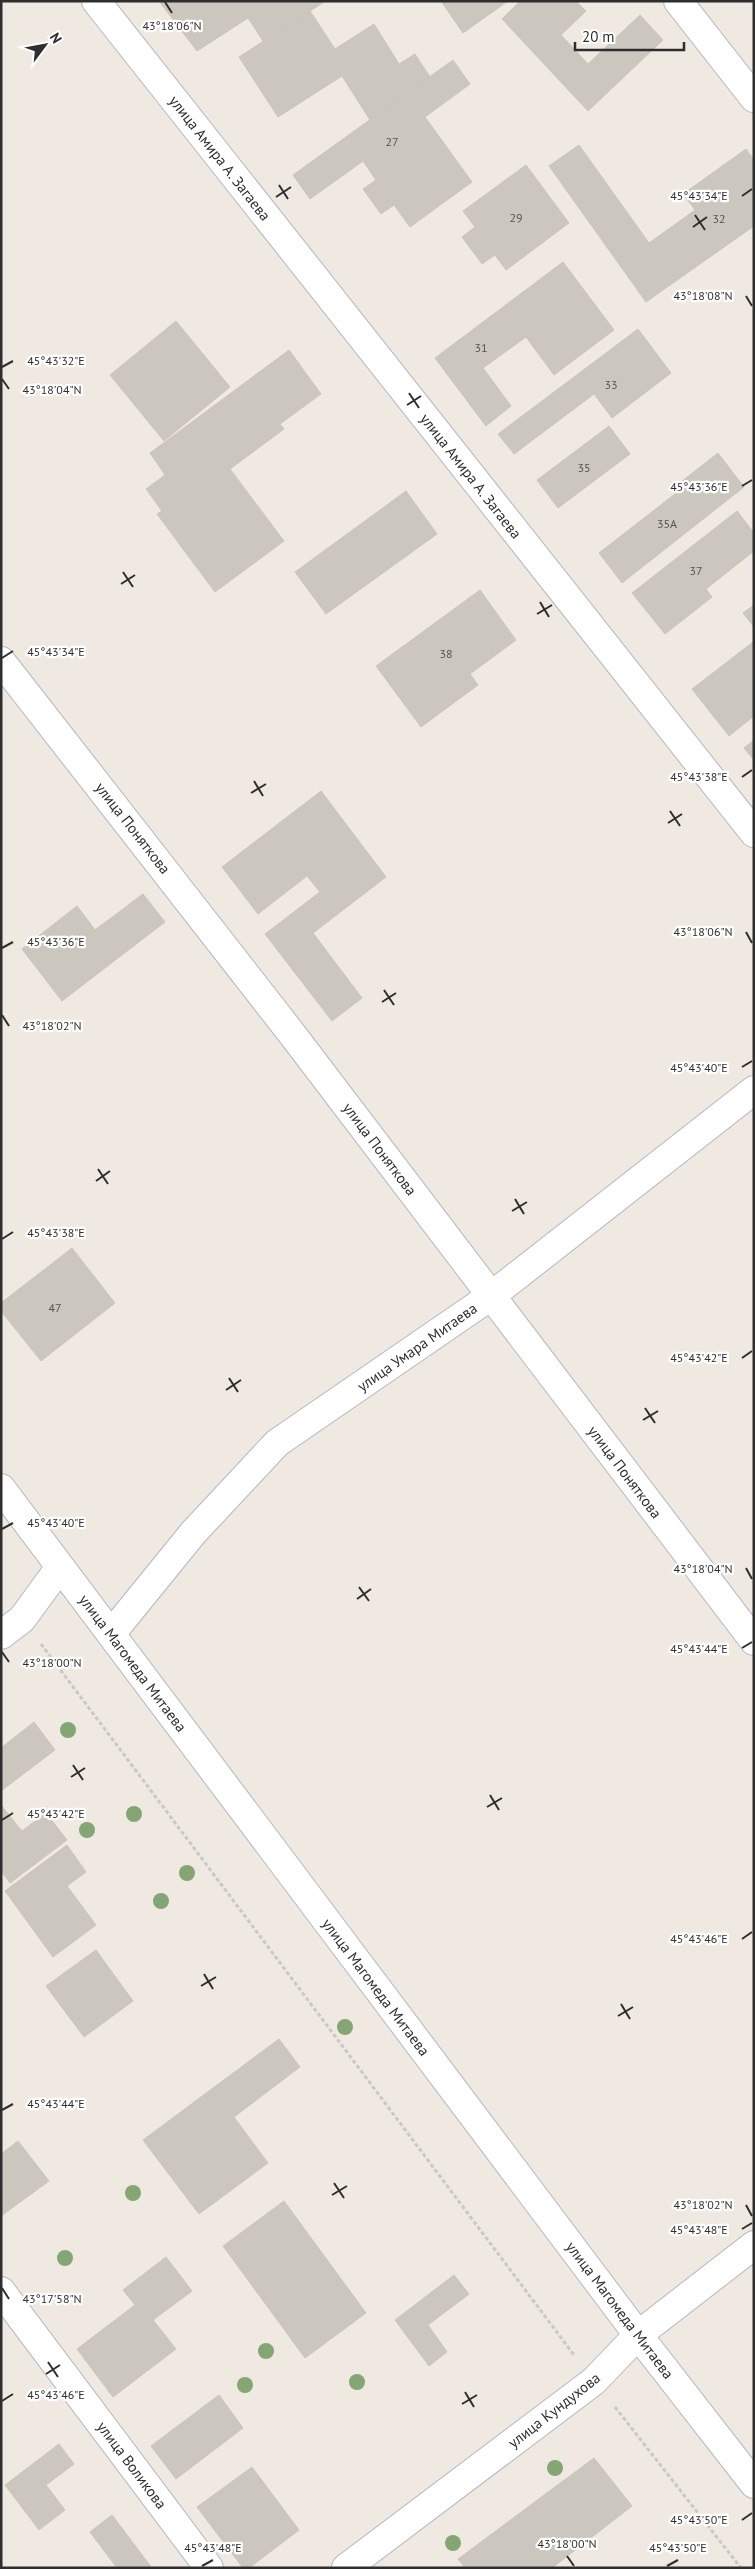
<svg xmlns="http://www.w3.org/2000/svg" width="755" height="2569" font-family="'PT Sans',sans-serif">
	<rect width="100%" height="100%" fill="#efe9e1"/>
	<path fill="#cbc7bf" stroke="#cbc5ba" d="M159 1H323L324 2 263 41 248 18 197 51Z
		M441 1H508L463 33Z
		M520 1H576L586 11 561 35 588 64 640 15 663 40 588 111 502 19Z
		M310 11 335 49 374 24 399 64 415 54 430 77 370 120 342 76 278 117 239 57Z
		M453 60 470 84 425 117 472 182 410 227 394 205 381 214 363 189 376 180 363 161 310 199 293 175Z
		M579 145 649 243 695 210 683 194 746 149 754 160V226L646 302 549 166Z
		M526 165 569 223 506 270 495 255 482 264 462 237 475 227 463 211Z
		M563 262 614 330 554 375 526 337 483 368 511 406 486 426 435 358Z
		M176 321 230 387 164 441 110 375Z
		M638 329 671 373 612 418 594 394 514 454 498 434Z
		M289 350 321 394 280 424 284 429 230 469 284 541 215 592 157 514 162 511 146 489 165 475 150 453Z
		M609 426 630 454 558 508 537 480Z
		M718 453 744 487 622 583 599 553 675 494 672 489Z
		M406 491 437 534 326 614 295 572Z
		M737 511 754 533V551L706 589 712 597 665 634 632 593Z
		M480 590 516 640 470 674 478 685 421 727 376 666Z
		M754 605V627L743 613Z
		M753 642 754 716 729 736 692 689Z
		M754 740V760L744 748Z
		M321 791 386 877 313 933 362 998 332 1021 265 934 320 892 307 876 258 914 222 867Z
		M143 894 165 922 62 1001 22 949 77 906 95 930Z
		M72 1248 115 1303 41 1361 1 1311V1303Z
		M34 1722 55 1750 1 1791V1748Z
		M1 1805 22 1831 46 1813 67 1840 10 1883 1 1871Z
		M67 1845 86 1872 67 1886 96 1925 53 1957 5 1891Z
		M96 1950 133 2001 84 2037 46 1986Z
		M279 2039 300 2067 234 2117 268 2163 199 2214 143 2140Z
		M18 2141 49 2181 1 2216V2154Z
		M284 2201 366 2313 305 2358 223 2246Z
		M166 2257 192 2291 153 2320 176 2349 113 2397 77 2349 135 2305 123 2290Z
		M454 2275 469 2294 428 2325 447 2352 429 2366 395 2320Z
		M219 2395 243 2428 176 2479 151 2446Z
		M59 2444 74 2464 46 2485 65 2510 39 2530 5 2485Z
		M594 2458 632 2506 552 2568H465L458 2559Z
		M252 2467 299 2530 249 2568H243L197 2507Z
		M112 2515 152 2568H117L90 2532Z"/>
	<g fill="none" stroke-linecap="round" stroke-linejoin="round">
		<g stroke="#b4b7c1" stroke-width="30">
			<path id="minor" d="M96 1 754 833
				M678 1 754 98
				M1 661 292 1034 754 1641
				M1 1488 638 2335 754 2484
				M111 1634 193 1533 277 1443 491 1296 754 1090
				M1 1635 22 1619 60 1567
				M1 2291 209 2568
				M346 2568 594 2381 638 2335 754 2245"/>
		</g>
		<path stroke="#c9c9c9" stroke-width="3" stroke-dasharray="4 2.5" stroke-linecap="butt" d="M41 1644 574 2355
			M615 2407 741 2568"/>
		<use href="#minor" stroke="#fff" stroke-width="28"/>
	</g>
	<g fill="#84a574">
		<circle cx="68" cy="1730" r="8"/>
		<circle cx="134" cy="1814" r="8"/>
		<circle cx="87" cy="1830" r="8"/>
		<circle cx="187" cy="1873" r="8"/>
		<circle cx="161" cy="1901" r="8"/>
		<circle cx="345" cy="2027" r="8"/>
		<circle cx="133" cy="2193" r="8"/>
		<circle cx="65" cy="2258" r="8"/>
		<circle cx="266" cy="2351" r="8"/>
		<circle cx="357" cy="2382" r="8"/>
		<circle cx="245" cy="2385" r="8"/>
		<circle cx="555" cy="2468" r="8"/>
		<circle cx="453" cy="2543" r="8"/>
	</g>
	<path fill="none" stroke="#2e2e2e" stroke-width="2" d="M165 2 172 13M279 185 288 199M742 196 752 189M276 197 291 187M695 215 705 230M693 227 707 217M746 296 752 306M2 367 13 361M2 379 9 389M409 393 419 408M407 405 421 396M742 486 752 480M123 572 133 587M121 584 135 575M540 602 549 617M537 614 552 605M2 658 13 651M742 777 752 770M254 781 263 796M251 793 266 784M670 811 680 826M668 823 682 814M746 932 752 943M2 948 13 942M384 990 394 1005M382 1002 396 993M2 1015 9 1026M742 1067 752 1061M98 1169 108 1184M96 1181 110 1171M515 1199 524 1214M512 1211 527 1202M2 1239 13 1232M742 1358 752 1351M229 1378 238 1392M226 1390 241 1380M645 1408 655 1423M643 1420 658 1411M2 1529 13 1523M746 1568 752 1579M359 1587 369 1601M357 1599 371 1589M742 1648 752 1642M2 1652 9 1662M73 1765 83 1780M71 1777 85 1768M490 1795 499 1810M487 1807 502 1798M2 1820 13 1813M742 1939 752 1932M204 1974 213 1989M201 1986 216 1977M621 2004 630 2019M618 2016 633 2007M2 2110 13 2104M334 2183 344 2198M332 2195 347 2186M746 2205 752 2216M742 2229 752 2223M2 2288 9 2299M48 2362 58 2377M46 2374 60 2365M465 2392 474 2407M2 2401 13 2394M462 2404 477 2395M742 2520 752 2513M567 2556 574 2566M202 2566 213 2560M667 2566 678 2560"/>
	<g text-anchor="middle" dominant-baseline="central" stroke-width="4.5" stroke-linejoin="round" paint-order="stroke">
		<g font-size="12" fill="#555452">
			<text x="392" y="141">27</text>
			<text x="516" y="217">29</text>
			<text x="719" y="218">32</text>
			<text x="481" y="347">31</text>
			<text x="611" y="384">33</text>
			<text x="584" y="467">35</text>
			<text x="667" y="523">35А</text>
			<text x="696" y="570">37</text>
			<text x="446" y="653">38</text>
			<text x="55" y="1307">47</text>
		</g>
		<g font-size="15" fill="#2e2e2e" stroke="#fff">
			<text transform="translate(220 158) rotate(52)">улица Амира А. Загаева</text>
			<text transform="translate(471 476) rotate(52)">улица Амира А. Загаева</text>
			<text transform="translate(133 828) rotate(52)">улица Поняткова</text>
			<text transform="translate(380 1149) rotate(53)">улица Поняткова</text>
			<text transform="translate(417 1347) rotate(-35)">улица Умара Митаева</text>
			<text transform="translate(625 1472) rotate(53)">улица Поняткова</text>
			<text transform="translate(133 1663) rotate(53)">улица Магомеда Митаева</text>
			<text transform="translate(376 1987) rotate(53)">улица Магомеда Митаева</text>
			<text transform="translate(620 2310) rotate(53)">улица Магомеда Митаева</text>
			<text transform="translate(554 2410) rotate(-38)">улица Кундухова</text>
			<text transform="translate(132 2465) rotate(53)">улица Воликова</text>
		</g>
	</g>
	<g font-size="12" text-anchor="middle" fill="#2e2e2e" stroke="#fff" stroke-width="4.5" stroke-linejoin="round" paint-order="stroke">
		<text x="172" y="30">43°18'06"N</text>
		<text x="699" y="200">45°43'34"E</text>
		<text x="703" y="300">43°18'08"N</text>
		<text x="56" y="365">45°43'32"E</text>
		<text x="52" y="394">43°18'04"N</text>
		<text x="699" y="491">45°43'36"E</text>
		<text x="56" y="656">45°43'34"E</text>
		<text x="699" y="781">45°43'38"E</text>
		<text x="703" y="936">43°18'06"N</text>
		<text x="56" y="946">45°43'36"E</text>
		<text x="52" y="1030">43°18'02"N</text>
		<text x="699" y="1072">45°43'40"E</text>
		<text x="56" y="1237">45°43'38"E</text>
		<text x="699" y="1362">45°43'42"E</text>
		<text x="56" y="1527">45°43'40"E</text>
		<text x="703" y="1573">43°18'04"N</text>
		<text x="699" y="1653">45°43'44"E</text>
		<text x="52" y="1667">43°18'00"N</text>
		<text x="56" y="1818">45°43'42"E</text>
		<text x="699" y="1943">45°43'46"E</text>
		<text x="56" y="2108">45°43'44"E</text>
		<text x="703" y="2209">43°18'02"N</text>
		<text x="699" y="2234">45°43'48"E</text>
		<text x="52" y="2303">43°17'58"N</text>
		<text x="56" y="2399">45°43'46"E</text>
		<text x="699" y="2524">45°43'50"E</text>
		<text x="567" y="2548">43°18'00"N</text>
		<text x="213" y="2552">45°43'48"E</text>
		<text x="678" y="2552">45°43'50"E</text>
	</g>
	<rect width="755" height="2569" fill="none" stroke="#2e2e2e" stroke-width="5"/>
	<g transform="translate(45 45) rotate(58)" stroke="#ffffff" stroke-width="4" paint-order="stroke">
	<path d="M0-4L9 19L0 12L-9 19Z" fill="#2e2e2e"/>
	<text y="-8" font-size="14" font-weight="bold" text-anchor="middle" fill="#2e2e2e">N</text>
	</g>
	<path d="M575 42v8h109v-8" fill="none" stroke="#2e2e2e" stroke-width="2.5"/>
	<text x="582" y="42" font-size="15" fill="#2e2e2e" stroke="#ffffff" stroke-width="4" paint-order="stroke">20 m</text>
</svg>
